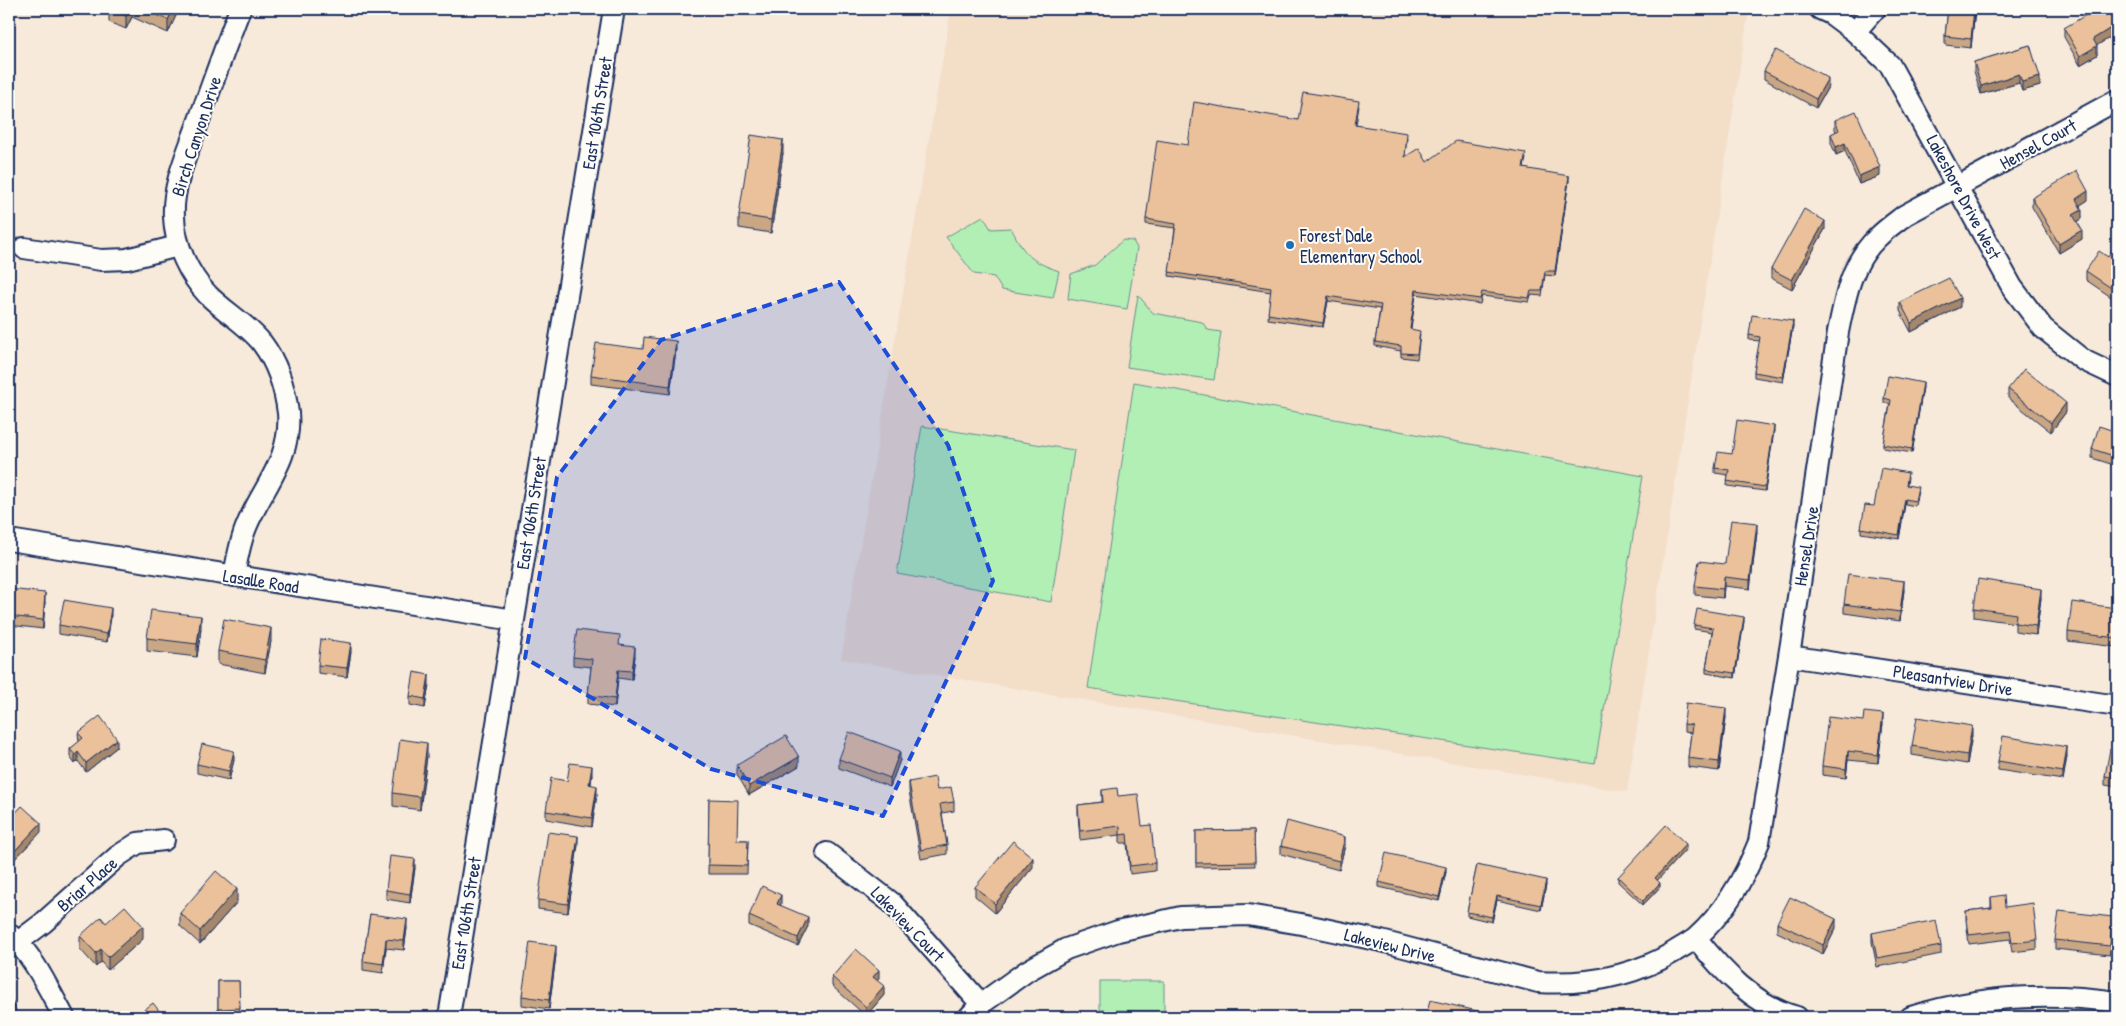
<svg xmlns="http://www.w3.org/2000/svg" width="2126" height="1026" font-family="'Patrick Hand',sans-serif">
	<rect width="100%" height="100%" fill="#f7eadb"/>
	<filter id="ink" filterUnits="userSpaceOnUse"><feTurbulence type="fractalNoise" baseFrequency=".02" numOctaves="2"/><feDisplacementMap in="SourceGraphic" scale="10" xChannelSelector="R" yChannelSelector="G"/><feConvolveMatrix kernelMatrix="1 2 1 2 8 2 1 2 1" color-interpolation-filters="sRGB"/></filter>
	<g filter="url(#ink)">
		<path fill="#f3dec8" d="M951 9H1749L1627 792 841 659Z"/>
		<path fill="#b2efb5" stroke="#668f8a" d="M983 216 991 229 1011 228C1025 255 1030 261 1059 271L1053 298 1002 290 994 277 974 274 946 237Z
			M1123 240 1133 241 1137 248 1127 309 1068 299 1071 274 1095 265Z
			M1138 295 1153 313 1202 322 1208 330 1221 332 1214 380 1127 367Z
			M1134 382 1643 476 1595 764 1088 688Z
			M922 426 1074 450 1051 602 897 574Z
			M1100 981H1164V1011L1100 1010Z"/>
		<g fill="none" stroke-linecap="round" stroke-linejoin="round">
			<g stroke="#1b2f5e" stroke-width="24">
				<path id="minor" d="M1820 9 1831 14 1855 32 1890 65 2012 287 2043 328 2083 360 2117 376
					M1855 32 1875 9
					M24 248 101 260 127 259 178 246
					M9 540 514 620
					M234 576C237 559 240 541 247 525 263 487 292 458 288 413 285 389 277 363 262 343 248 325 225 312 208 295 189 275 175 246 174 217 172 185 188 152 198 123 212 85 225 47 240 9
					M1789 656 2117 706
					M827 853 892 903 981 1004
					M9 934C34 956 48 988 64 1017
					M1696 938C1722 971 1755 1006 1797 1017
					M18 942 43 923 118 856 138 843 164 840
					M449 1017 614 9
					M969 1017 981 1004 1027 971 1066 949 1118 931 1181 917 1248 915 1301 924 1381 941 1538 982C1587 985 1632 977 1674 952 1681 947 1690 943 1696 938 1725 912 1745 877 1759 842L1792 637 1838 332C1845 298 1851 262 1878 237 1886 229 1896 222 1905 215L2117 100
					M1911 1017C1978 996 2047 992 2117 1002"/>
			</g>
			<use href="#minor" stroke="#fdfcf7" stroke-width="20"/>
		</g>
		<path fill="#c9a684" stroke="#1b2f5e" d="M109 9H179L168 33 132 17 126 29 109 22Z
			M1948 9H1975L1971 48 1945 45V36Z
			M2117 9V41L2114 35 2096 45 2097 55 2080 65 2064 37V28Z
			M2030 45 2040 86 2022 91 2019 83 1981 94 1974 71V62Z
			M1764 71 1828 87 1816 108 1764 79Z
			M1359 106 1356 125 1407 137 1405 156 1427 162 1526 158 1524 168 1569 180 1555 276 1545 275 1542 296 1531 295 1529 302 1482 296 1480 304 1416 294 1411 329 1420 335 1417 359 1401 357V351L1375 346V342L1380 309 1328 301 1323 327 1268 319 1271 292 1169 276 1175 228 1146 224V219L1188 145Z
			M1835 120 1880 176 1859 184 1845 151 1836 155 1831 143V134L1836 132 1835 129Z
			M783 153 771 233 739 228V215Z
			M2032 198 2088 200 2080 205 2082 219 2077 222 2082 239 2059 253 2032 207Z
			M1825 229 1792 289 1771 278V269Z
			M2117 249V301L2086 280V271L2108 257Z
			M1900 302 1960 307 1911 332 1900 311Z
			M1793 326 1783 382 1754 377V372L1760 341 1749 340V335Z
			M643 349 676 350 670 394 591 384V375Z
			M1923 387 1912 453 1883 448V444L1890 404 1884 403V398Z
			M2008 389 2066 412 2051 432 2008 398Z
			M1774 430 1765 491 1727 486 1728 475 1715 473V468L1732 454Z
			M2117 432V466L2092 458V449Z
			M1908 477 1907 485 1918 491 1915 506 1905 504 1899 539 1861 533V528L1874 506Z
			M1757 532 1750 589 1724 586 1723 598 1695 595V586L1725 564Z
			M9 589 45 602 43 629 9 625Z
			M1904 590 1900 621 1844 613V604Z
			M2041 598 2036 635 2015 632V623L1974 617V608Z
			M2117 608V647L2068 641V632Z
			M111 617 107 642 59 634V625Z
			M1744 621 1735 678 1706 673V669L1712 632 1694 629V625Z
			M201 629 197 657 147 651V638Z
			M271 641 265 673 218 664V651Z
			M620 645 635 656 632 680 618 678 615 707 588 704V695L591 667 573 665V657Z
			M351 652 347 677 318 673V665Z
			M429 684 425 708 410 705V696Z
			M1726 717 1719 771 1688 767V758L1691 733 1684 732V724Z
			M1883 723 1878 763 1848 760 1846 778 1822 775V766Z
			M78 733 117 747 86 772 78 761 75 764 70 757V749L79 742Z
			M1972 735 1967 764 1912 755V746Z
			M2117 750V787L2105 785V776Z
			M427 756 420 810 393 806V793Z
			M2067 756 2063 780 1998 770V761Z
			M839 759 900 760 890 787 839 768Z
			M234 760 229 780 197 773V764Z
			M737 765 799 766 749 795 737 774Z
			M592 775 591 785 597 794 592 827 546 819V811L567 781Z
			M909 782 937 790 954 802V811L942 813 947 845V854L921 859 909 791Z
			M1102 790 1118 796 1142 826 1155 863V871L1130 874 1127 843H1120V835L1080 840 1078 814V805L1102 802Z
			M709 799 737 840H748L747 874H708Z
			M9 820 41 832 10 864 9 863Z
			M1254 830 1255 866 1196 867V831Z
			M578 845 568 913 538 909V900Z
			M1345 845 1339 870 1281 854V846Z
			M1686 849 1657 880 1660 887 1643 905 1618 882V877Z
			M1477 865 1546 885 1541 910 1497 900 1492 922 1467 916V912Z
			M1033 867 995 913 975 896V887Z
			M415 868 410 903 386 899V890Z
			M1446 872 1439 901 1379 887V882Z
			M1991 897 2005 907 2037 940V949L2012 952 2010 939 1969 944 1966 920V911L1991 908Z
			M237 902 200 944 180 926V913Z
			M781 904 780 905 808 926 798 946 749 925V916Z
			M370 914 407 928 404 950 386 948 383 973 363 970V961Z
			M106 923 143 939 108 970 101 962 96 967 80 949V936Z
			M1777 923 1836 928 1823 954 1777 932Z
			M2113 926 2110 955 2055 949V940Z
			M1872 933 1941 946V954L1877 967 1872 942Z
			M556 955 549 1009 522 1005V996Z
			M832 977 879 978 877 981 884 995 866 1016 832 986Z
			M218 981H239L240 1016 267 1017H218Z"/>
		<path fill="#a4876c" stroke="#1b2f5e" d="M130 9H132V17L126 29V16Z
			M173 9H179L168 33V20Z
			M1974 9H1975L1971 48V39Z
			M2114 26V35L2093 48V39Z
			M2097 46V55L2080 65V56Z
			M2019 74V83L1981 94V86Z
			M2040 77V86L2022 91V82Z
			M1828 78V87L1816 108V99Z
			M783 140V153L771 233V220Z
			M1845 143V151L1836 155V147Z
			M1880 167V176L1859 184V176Z
			M1569 176V180L1555 276V271Z
			M2088 191V200L2076 208V199Z
			M2082 210V219L2073 224V215Z
			M1825 221V229L1792 289V280Z
			M2082 230V239L2059 253V244Z
			M1416 290V294L1410 333V329Z
			M1328 296V301L1323 327V323Z
			M1960 298V307L1911 332V323Z
			M1793 321V326L1783 382V377Z
			M676 341V350L670 394V386Z
			M1923 383V387L1912 453V449Z
			M2066 403V412L2051 432V423Z
			M1774 426V430L1765 491V487Z
			M1905 499V504L1899 539V535Z
			M1757 523V532L1750 589V580Z
			M1724 577V586L1723 598V589Z
			M1904 581V590L1900 621V612Z
			M2041 589V598L2036 635V626Z
			M45 593V602L43 629V620Z
			M111 608V617L107 642V634Z
			M201 616V629L197 657V644Z
			M1744 617V621L1735 678V673Z
			M271 628V641L265 673V660Z
			M351 643V652L347 677V668Z
			M635 647V656L632 680V671Z
			M618 670V678L615 707V699Z
			M429 675V684L425 708V699Z
			M1726 708V717L1719 771V762Z
			M1883 714V723L1878 763V755Z
			M1972 726V735L1967 764V755Z
			M117 739V747L86 772V763Z
			M427 743V756L420 810V797Z
			M2067 747V756L2063 780V772Z
			M234 751V760L229 780V771Z
			M900 751V760L890 787V778Z
			M1848 751V760L1846 778V769Z
			M78 752V761L75 764V755Z
			M799 757V766L749 795V786Z
			M592 766V775L589 793V784Z
			M597 786V794L592 827V818Z
			M41 823V832L10 864V856Z
			M578 836V845L568 913V904Z
			M1345 837V845L1339 870V861Z
			M1686 844V849L1655 883V878Z
			M1033 858V867L995 913V904Z
			M415 859V868L410 903V894Z
			M1446 867V872L1439 901V897Z
			M1546 880V885L1541 910V905Z
			M1660 883V887L1643 905V901Z
			M237 889V902L200 944V931Z
			M781 895V904L777 913V904Z
			M1497 896V900L1492 922V917Z
			M808 917V926L798 946V938Z
			M2113 917V926L2110 955V946Z
			M407 919V928L404 950V941Z
			M1836 919V928L1823 954V945Z
			M143 926V939L108 970V957Z
			M386 939V948L383 973V964Z
			M556 946V955L549 1009V1000Z
			M101 949V962L96 967V953Z
			M879 970V978L873 986V977Z
			M884 986V995L866 1016V1007Z"/>
		<path fill="#eac19a" stroke="#1b2f5e" d="M109 9H130L126 16Z
			M142 9H173L168 20Z
			M1948 9H1974L1971 39 1945 36Z
			M2096 9H2117V32L2114 26 2093 39 2097 46 2080 56 2064 28Z
			M2030 45 2040 77 2022 82 2019 74 1981 86 1974 62Z
			M1776 50 1828 78 1816 99 1764 71Z
			M1303 92 1359 101 1355 125 1407 133 1405 157 1419 148 1427 162 1456 141 1526 153 1523 168 1569 176 1555 271H1545L1542 291H1531L1529 298 1482 292 1480 299 1416 290 1410 329 1420 331 1417 354 1401 353V346L1375 342 1381 305 1328 296 1323 323 1268 314 1271 288 1169 272 1176 224 1146 219 1157 140 1188 145 1194 102 1298 120Z
			M1856 111 1880 167 1859 176 1845 143 1836 147 1831 134 1839 130 1835 120Z
			M751 135 783 140 771 220 739 215Z
			M2077 171 2088 191 2076 199 2082 210 2073 215 2082 230 2059 244 2032 198Z
			M1804 209 1825 221 1792 280 1771 269Z
			M2114 247 2117 249V292L2086 271 2099 251 2108 257Z
			M1949 278 1960 298 1911 323 1900 302Z
			M1752 315 1793 321 1783 377 1754 372 1760 337 1749 335Z
			M644 337 676 341 670 386 591 375 596 343 643 349Z
			M2024 369 2066 403 2051 423 2008 389Z
			M1888 376 1923 383 1912 449 1883 444 1891 400 1884 398Z
			M1737 420 1774 426 1765 487 1727 481 1729 470 1715 468 1718 452 1732 454Z
			M2099 426 2117 432V457L2092 449Z
			M1881 468 1908 473 1906 485 1918 487 1915 501 1905 499 1899 535 1861 528 1865 505 1874 506Z
			M1731 520 1757 523 1750 580 1724 577 1723 589 1695 586 1699 561 1725 564Z
			M1848 574 1904 581 1900 612 1844 604Z
			M1978 579 2041 589 2036 626 2015 623 2016 614 1974 608Z
			M9 589 45 593 43 620 9 616Z
			M64 600 111 608 107 634 59 625Z
			M2072 602 2117 608V638L2068 632Z
			M1697 609 1744 617 1735 673 1706 669 1713 628 1694 625Z
			M151 610 201 616 197 644 147 638Z
			M224 619 271 628 265 660 218 651Z
			M577 630 620 635 619 645 635 647 632 671 618 670 615 699 588 695 592 659 573 657Z
			M321 639 351 643 347 668 318 665Z
			M414 672 429 675 425 699 410 696Z
			M1686 703 1726 708 1719 762 1688 758 1692 725 1684 724Z
			M1864 712 1883 714 1878 755 1848 751 1846 769 1822 766 1828 717 1863 721Z
			M100 716 117 739 86 763 78 752 75 755 70 749 83 738 78 733Z
			M1917 717 1972 726 1967 755 1912 746Z
			M849 732 900 751 890 778 839 759Z
			M786 736 799 757 749 786 737 765Z
			M2003 736 2067 747 2063 772 1998 761Z
			M400 739 427 743 420 797 393 793Z
			M202 744 234 751 229 771 197 764Z
			M2110 749 2117 750V778L2105 776Z
			M570 763 592 766 589 784 597 786 592 818 546 811 551 778 567 781Z
			M935 777 937 790 951 787 954 802 940 804 947 845 921 850 909 782Z
			M1117 788 1118 796 1138 794 1142 826 1151 825 1155 863 1130 866 1127 834 1120 835V826L1080 831 1078 805 1103 802 1102 790Z
			M709 799 738 800 737 840H748L747 866 708 865Z
			M22 806 41 823 10 856 9 854V820Z
			M1287 821 1345 837 1339 861 1281 846Z
			M1666 825 1686 844 1655 878 1660 883 1643 901 1618 877Z
			M1254 830 1255 862 1196 863V831Z
			M548 832 578 836 568 904 538 900Z
			M1013 841 1033 858 995 904 975 887Z
			M1386 853 1446 867 1439 897 1379 882Z
			M390 856 415 859 410 894 386 890Z
			M1477 865 1546 880 1541 905 1497 896 1492 917 1467 912Z
			M216 871 237 889 200 931 180 913Z
			M762 886 781 895 777 904 808 917 798 938 749 916Z
			M2004 895 2005 907 2033 903 2037 940 2012 943 2010 930 1969 935 1966 911 1992 908 1991 897Z
			M1790 897 1836 919 1823 945 1777 923Z
			M125 906 143 926 108 957 101 949 96 953 80 936 101 917 106 923Z
			M2059 911 2113 917 2110 946 2055 940Z
			M370 914 407 919 404 941 386 939 383 964 363 961Z
			M1936 920 1941 946 1877 958 1872 933Z
			M530 942 556 946 549 1000 522 996Z
			M856 949 879 970 873 977 884 986 866 1007 832 977Z
			M218 981H239L240 1008 218 1009Z
			M9 993 16 1011 14 1012 16 1017H9Z
			M1430 1000 1486 1013 1485 1017H1426Z
			M153 1003 164 1017H135Z
			M267 1015V1017H219V1016Z"/>
	</g>
	<path fill="#1d4ed8" fill-opacity="0.2" stroke="#1d4ed8" stroke-width="4" stroke-dasharray="10 6" stroke-linejoin="round" d="M839 282 948 445 993 581 883 816 711 769 525 658 557 477 661 340Z"/>
	<circle fill="#1f6fb2" stroke="#fdfcf7" stroke-width="2" cx="1290" cy="245" r="5"/>
	<g text-anchor="middle" dominant-baseline="central" stroke-width="4" stroke-linejoin="round" paint-order="stroke">
		<g font-size="18" fill="#1b2f5e" stroke="#fdfcf7">
			<text transform="translate(597 113) rotate(-81)">East 106th Street</text>
			<text transform="translate(196 136) rotate(-72)">Birch Canyon Drive</text>
			<text transform="translate(2038 144) rotate(-29)">Hensel Court</text>
			<text transform="translate(1964 197) rotate(62)">Lakeshore Drive West</text>
			<text transform="translate(531 513) rotate(-81)">East 106th Street</text>
			<text transform="translate(1806 546) rotate(-81)">Hensel Drive</text>
			<text transform="translate(261 581) rotate(9)">Lasalle Road</text>
			<text transform="translate(1953 680) rotate(9)">Pleasantview Drive</text>
			<text transform="translate(87 884) rotate(-41)">Briar Place</text>
			<text transform="translate(466 913) rotate(-81)">East 106th Street</text>
			<text transform="translate(908 924) rotate(46)">Lakeview Court</text>
			<text transform="translate(1390 945) rotate(14)">Lakeview Drive</text>
		</g>
		<g font-size="18" fill="#1b2f5e" stroke="#fdfcf7" text-anchor="start">
			<text x="1300" y="235">Forest Dale<tspan x="1300" dy="21">Elementary School</tspan></text>
		</g>
	</g>
	<rect width="2126" height="1026" fill="none" stroke="#fdfcf7" stroke-width="30"/>
	<rect x="15" y="15" width="2096" height="996" fill="none" stroke="#1b2f5e" stroke-width="2" filter="url(#ink)"/>
</svg>
